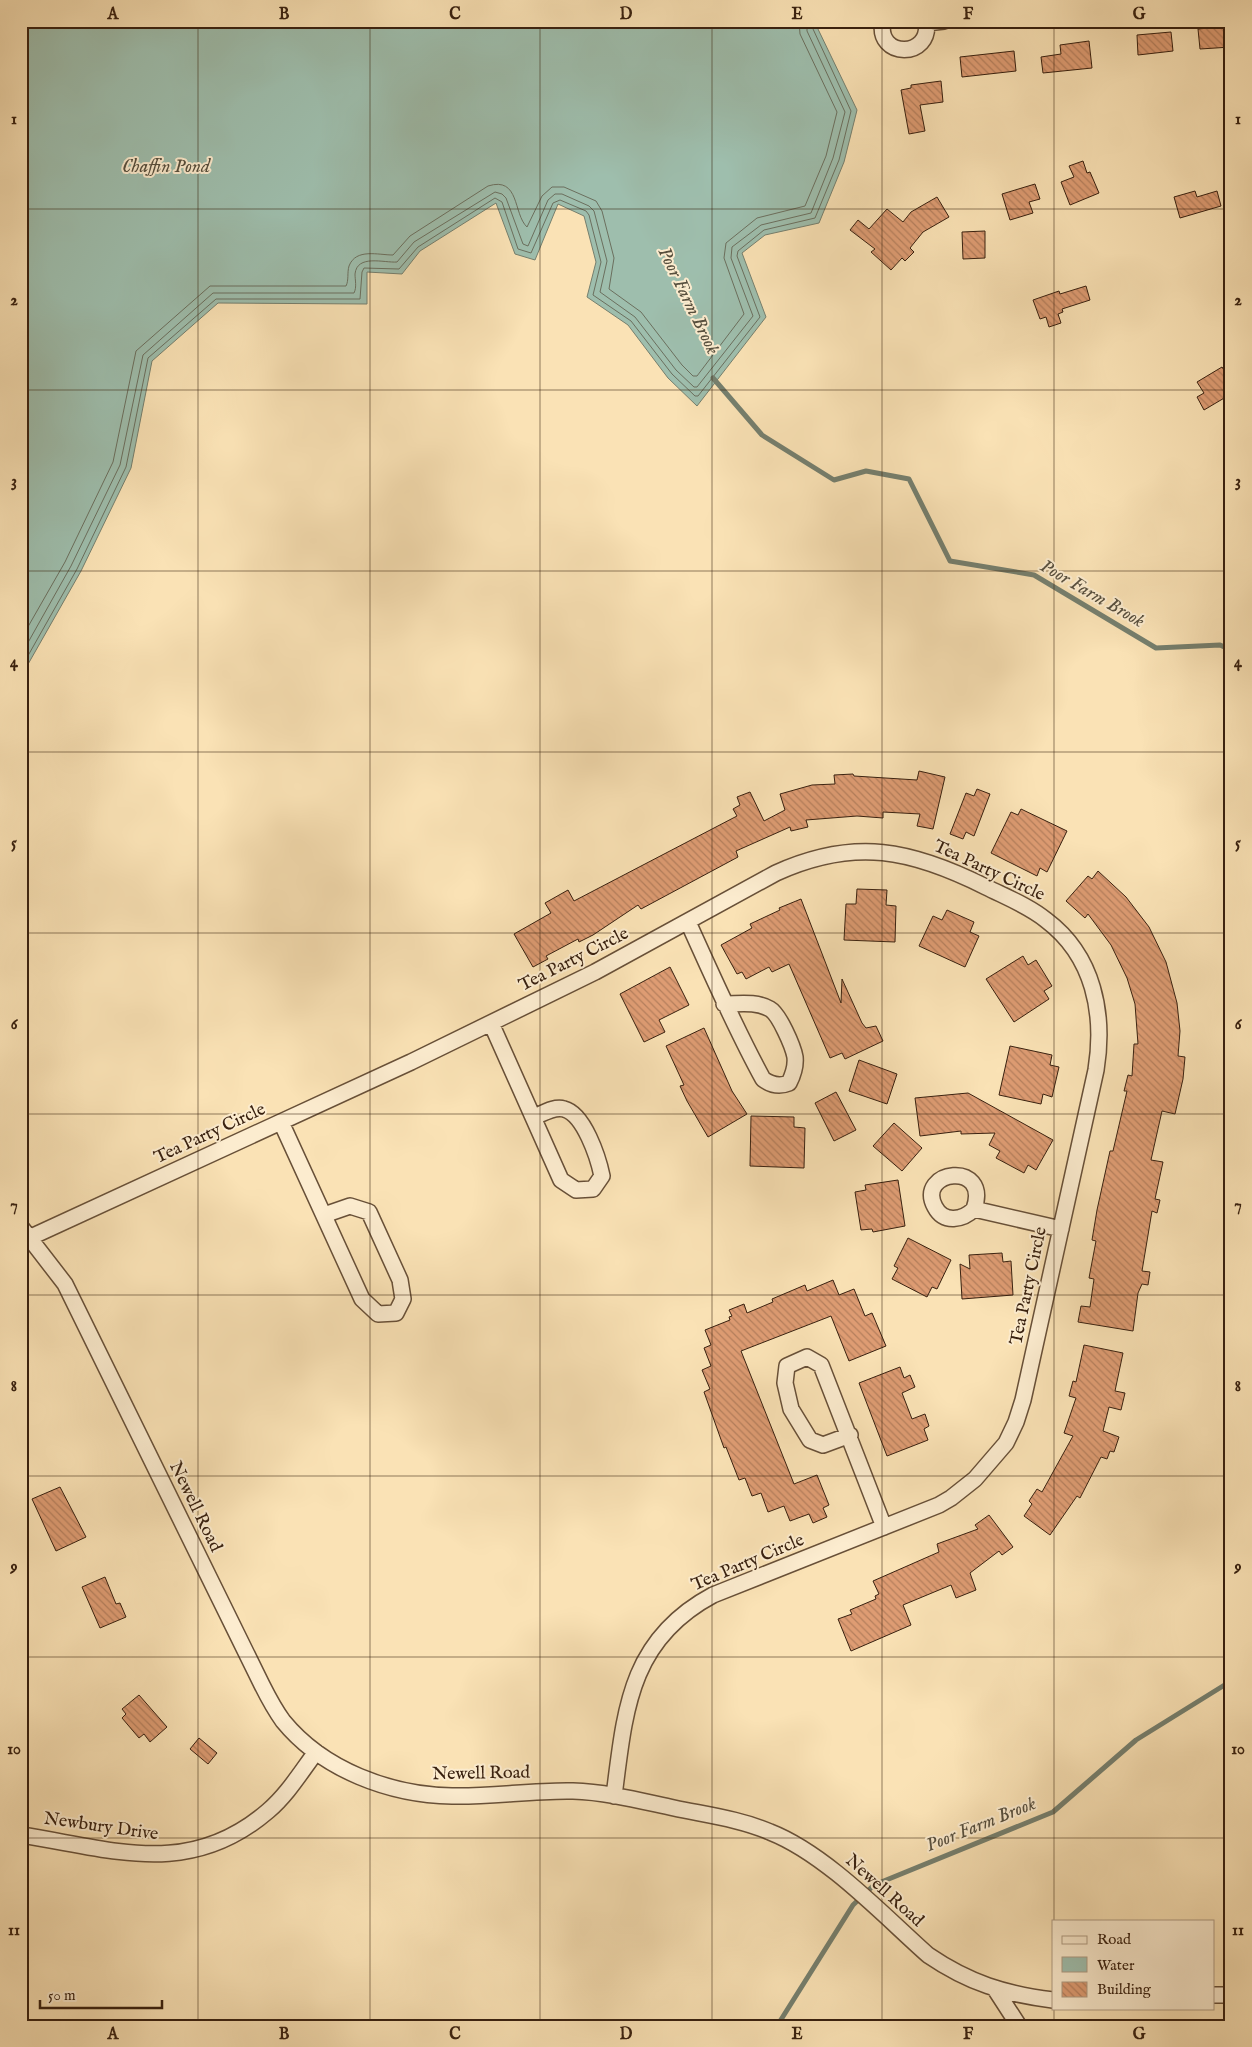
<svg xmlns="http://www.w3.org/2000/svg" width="1252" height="2047" font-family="'IM FELL English',serif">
	<defs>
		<pattern id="building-back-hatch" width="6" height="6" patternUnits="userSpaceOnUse" patternTransform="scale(1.25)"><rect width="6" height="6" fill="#de9c73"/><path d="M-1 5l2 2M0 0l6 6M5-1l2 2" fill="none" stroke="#b57f5d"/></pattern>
	</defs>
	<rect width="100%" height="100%" fill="#fae2b5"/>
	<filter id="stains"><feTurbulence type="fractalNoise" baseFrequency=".004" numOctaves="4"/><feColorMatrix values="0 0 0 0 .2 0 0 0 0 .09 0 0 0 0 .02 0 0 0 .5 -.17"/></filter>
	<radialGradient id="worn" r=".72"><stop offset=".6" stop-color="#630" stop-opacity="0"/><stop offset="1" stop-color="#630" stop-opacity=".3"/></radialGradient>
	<path fill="#9ebead" stroke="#757f6e" d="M21 21H819L817 27 857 110 844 162 819 223 765 235 742 253 766 317 697 406 668 378 628 325 587 297 596 262 584 216 558 204 535 260 515 254 496 203 420 251 402 274 367 272V304L218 303 152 361 131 468 81 571 27 666 21 669Z"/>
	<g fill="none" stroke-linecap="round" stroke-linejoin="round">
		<path stroke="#6b6f5e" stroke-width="1" d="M21 639 65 562 113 462 136 351 210 286H346C349 280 347 273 349 266 356 248 378 255 393 255L410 236 488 186C520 176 513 214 527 227L542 196 552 187H564L596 201 602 211 614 258 609 289 641 312 682 365 693 376H697L744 314 724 258 726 243 757 218 805 206 826 156 837 112 800 34 799 21
			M21 655 71 566 120 465 143 355 213 293H354C357 287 355 280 355 274 357 254 384 263 397 262L414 242 495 192 502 194 506 198 523 244 528 246 548 200 555 194H562L589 206 594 211 607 261 600 292 635 317 676 370 694 387H697L753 316 731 258 732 247 761 225 811 213 833 158 845 112 807 31V21
			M21 663 25 661 77 569 126 467 148 358 216 299H360L362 272 364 268 399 269 418 247 495 198 502 202 518 249 531 253 553 203 560 200 586 211 589 215 601 262 593 295 631 321 672 374 695 396H698L760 317 737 256 738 251 764 230 815 218 839 160 851 111 813 29V21"/>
		<path stroke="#757f6e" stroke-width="5" d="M713 378 762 435 834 480 866 471 909 479 950 561 1034 575 1156 648 1220 645 1231 650
			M777 2026 853 1905 874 1885 1053 1812 1136 1740 1231 1681"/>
	</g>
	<path fill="url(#building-back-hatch)" stroke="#38200f" d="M1231 26V47L1200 49 1198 29Z
		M1171 32 1173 51 1138 55 1137 35Z
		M1089 41 1092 68 1043 73 1041 57 1061 54 1060 45Z
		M1014 51 1016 71 962 77 960 57Z
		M941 81 943 102 920 105 925 131 909 134 901 90 911 88V85Z
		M1083 161 1087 173 1090 172 1099 193 1070 205 1061 182 1074 177 1069 166Z
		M1035 184 1040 199 1029 202 1033 213 1010 220 1002 194Z
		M1195 191 1197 197 1217 191 1221 206 1180 218 1174 197Z
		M937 197 949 217 923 232 910 248 914 252 905 261 902 258 891 270 871 252 875 249 850 230 858 220 869 229 887 209 903 222 911 212Z
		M985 231V258L963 259 962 232Z
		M1086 286 1090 300 1062 309 1063 312 1058 314 1061 323 1049 327 1046 317 1040 319 1033 300 1059 291 1060 294Z
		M1231 366V394L1204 410 1197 397 1204 393 1197 382 1222 367 1224 370Z
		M919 771 945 777 933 829 917 826 920 814 883 812V818L857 816 806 820 808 827 791 831 790 827 736 851 738 857 641 909 638 905 593 935 579 942 578 939 546 956 548 959 533 967 514 934 551 913 545 903 568 890 574 901 737 816 733 809 740 805 737 797 750 792 764 821 785 810 780 794 812 785 835 784 834 775 853 774 854 776 917 780Z
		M977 789 990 794 974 836 966 832 963 839 950 834 966 793 974 796Z
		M1021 809 1067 831 1047 872 1040 868 1037 876 991 853 1011 812 1018 815Z
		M1098 871 1126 897 1149 927 1166 962 1177 1003 1180 1031 1178 1056 1185 1057 1183 1079 1175 1114 1162 1111 1151 1160 1163 1162 1155 1199 1160 1200 1157 1213 1152 1211 1142 1271 1150 1272 1148 1285 1142 1284 1138 1293 1133 1331 1078 1322 1081 1306 1090 1307 1094 1279 1089 1278 1096 1241 1092 1240 1097 1210 1110 1151H1113L1127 1091H1124L1128 1075 1132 1076 1134 1044H1138L1135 1004 1127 978 1111 945 1088 914 1085 918 1066 901 1088 876 1092 879Z
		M857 889 887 890 886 905 896 906 895 942 844 940 846 904H856Z
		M801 899 841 1003 842 979 862 1023 866 1028 876 1026 883 1041 845 1059 842 1053 830 1058 789 964 772 972 769 967 746 979 742 972 737 974 721 945 752 928 750 924 780 910 779 908Z
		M947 910 974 922 970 932 979 936 965 967 919 946 933 916 942 920Z
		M1023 956 1028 965 1036 960 1052 986 1044 991 1049 999 1014 1022 986 979Z
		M670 967 689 1005 659 1020 665 1032 644 1042 620 994Z
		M704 1028 732 1091 747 1114 708 1137 687 1101 680 1086 684 1085 666 1046Z
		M1010 1046 1052 1055 1050 1065 1059 1067 1052 1097 1043 1094 1041 1104 999 1095Z
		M859 1060 897 1074 887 1104 849 1091Z
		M836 1092 856 1130 834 1141 815 1103Z
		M968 1093 1053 1140 1036 1170 1028 1165 1024 1173 996 1158 1000 1151 989 1145 995 1133 961 1134V1131L920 1136 915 1098Z
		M751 1116 794 1117V1127L805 1128 804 1168 750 1166Z
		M894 1123 922 1148 902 1171 873 1146Z
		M898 1180 905 1226 873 1232 872 1229 861 1230 855 1192 866 1190 865 1185Z
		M908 1238 951 1260 937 1289 932 1287 927 1297 892 1279 898 1268 894 1266Z
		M1002 1253 1003 1262 1011 1261 1013 1295 962 1299 960 1264 970 1269 969 1255Z
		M833 1280 839 1295 854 1289 865 1316 872 1313 886 1346 849 1361 831 1316 741 1351 794 1484 817 1475 829 1505 823 1508 827 1517 813 1523 809 1514 790 1521 784 1506 768 1512 761 1493 752 1496 745 1478 739 1480 726 1447 724 1448 704 1392 710 1389 702 1370 711 1366 704 1348 711 1345 705 1330 730 1320 729 1317 732 1316 729 1310 744 1304 747 1313 773 1302 772 1299 805 1285 807 1291Z
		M1084 1345 1123 1353 1115 1391 1125 1393 1121 1410 1109 1407 1103 1431 1119 1437 1114 1452 1110 1451 1107 1459 1101 1457 1080 1498 1077 1496 1050 1535 1024 1516 1032 1504 1029 1501 1037 1489 1042 1492 1073 1436 1064 1433 1076 1398 1069 1396 1073 1381 1076 1382Z
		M900 1367 904 1378 910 1375 915 1387 902 1393 912 1419 925 1414 929 1426 924 1429 928 1440 887 1456 859 1383Z
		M60 1487 86 1537 56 1551 32 1499Z
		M989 1515 1013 1547 1002 1555 999 1551 970 1573 976 1590 956 1598 951 1585 903 1605 911 1625 851 1651 838 1619 852 1614 850 1610 876 1599 875 1596 879 1594 873 1581 939 1552 937 1544 978 1529 975 1525Z
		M105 1577 116 1604 120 1603 126 1617 100 1628 82 1587Z
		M139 1695 167 1727 150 1742 144 1734 139 1738 122 1718 126 1714 122 1709Z
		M199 1738 217 1753 208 1764 190 1749Z"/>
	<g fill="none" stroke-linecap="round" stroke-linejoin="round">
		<g stroke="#685038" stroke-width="18">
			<path id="street" d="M883 21C875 59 933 59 926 21
				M926 23 944 21
				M688 922C712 975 735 1028 763 1079 771 1085 779 1087 789 1083 793 1075 796 1066 795 1057 793 1046 779 1014 770 1009 756 1001 739 1004 724 1004
				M491 1023 561 1180 576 1190 593 1189 602 1176C598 1157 584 1114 564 1109 554 1106 542 1114 534 1117
				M281 1122 362 1299 378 1314 396 1313 403 1299 400 1280 369 1212 350 1206 324 1215
				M974 1209C991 1160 915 1170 935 1207 944 1224 963 1220 974 1209L1061 1229
				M21 1227 65 1284 262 1685C268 1697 275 1710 283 1721 323 1770 390 1795 452 1796 492 1797 533 1790 573 1791 607 1792 641 1801 674 1808 707 1815 740 1819 770 1832 826 1854 883 1915 928 1955 969 1983 1005 1994 1053 2000
				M31 1237 411 1062 595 972 776 873C855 837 912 850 986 887 1006 897 1029 906 1046 920 1094 956 1105 1014 1096 1070L1023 1400 1016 1422 1006 1443 975 1479 951 1498 939 1505 713 1595C629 1640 625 1710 614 1796
				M850 1435 823 1445 810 1440 791 1409 785 1383 787 1366 807 1357 821 1365 884 1527
				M21 1835C113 1849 189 1879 268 1811 287 1795 301 1772 316 1752
				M995 1989 1019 2026
				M1213 1995H1231"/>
		</g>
		<use href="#street" stroke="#fceccf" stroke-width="15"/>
	</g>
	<path fill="none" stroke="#38200f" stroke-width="1" stroke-opacity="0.55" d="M198 21V2026M370 21V2026M540 21V2026M712 21V2026M882 21V2026M1054 21V1921M21 209H1231M21 390H1231M21 571H1231M21 752H1231M21 933H1231M21 1114H1231M21 1295H1231M21 1476H1231M21 1657H1231M21 1838H1231M1054 2008V2026"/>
	<g text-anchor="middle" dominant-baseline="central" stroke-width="4" stroke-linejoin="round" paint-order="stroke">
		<g font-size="18" fill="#38200f" stroke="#fceccf">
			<text transform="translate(989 871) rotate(25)">Tea Party Circle</text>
			<text transform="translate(574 960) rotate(-27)">Tea Party Circle</text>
			<text transform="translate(210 1134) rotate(-25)">Tea Party Circle</text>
			<text transform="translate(1029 1286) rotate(-78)">Tea Party Circle</text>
			<text transform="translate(195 1507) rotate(64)">Newell Road</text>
			<text transform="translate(748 1563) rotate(-23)">Tea Party Circle</text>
			<text transform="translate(481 1774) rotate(-1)">Newell Road</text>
			<text transform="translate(101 1827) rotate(8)">Newbury Drive</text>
			<text transform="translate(884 1891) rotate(42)">Newell Road</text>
		</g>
		<g font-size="19" font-style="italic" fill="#574f3e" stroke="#fceccf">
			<text x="166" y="167">Chaffin Pond</text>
			<text transform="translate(688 301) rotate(64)">Poor Farm Brook</text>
			<text transform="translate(1092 594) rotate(30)">Poor Farm Brook</text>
			<text transform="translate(981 1825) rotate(-22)">Poor Farm Brook</text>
		</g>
	</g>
	<rect width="1252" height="2047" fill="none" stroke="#fae2b5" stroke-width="55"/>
	<rect x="1052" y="1920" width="162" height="90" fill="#fceccf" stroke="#ae9a82"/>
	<rect x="1062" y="1936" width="25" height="8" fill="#fceccf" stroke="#ae9a82"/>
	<text x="1097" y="1944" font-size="15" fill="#38200f">Road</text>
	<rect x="1062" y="1957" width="25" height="15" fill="#9ebead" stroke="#ae9a82"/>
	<text x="1097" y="1970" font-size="15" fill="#38200f">Water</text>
	<rect x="1062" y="1982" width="25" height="15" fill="url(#building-back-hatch)" stroke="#ae9a82"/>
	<text x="1097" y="1994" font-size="15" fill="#38200f">Building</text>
	<path d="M40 2000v8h122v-8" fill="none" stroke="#38200f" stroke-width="2.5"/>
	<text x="48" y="2000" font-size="15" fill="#38200f" stroke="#fceccf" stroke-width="4" paint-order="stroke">50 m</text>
	<rect x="28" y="28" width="1196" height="1992" fill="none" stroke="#38200f" stroke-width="2"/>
	<g font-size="16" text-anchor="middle" font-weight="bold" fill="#38200f">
		<text x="113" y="19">A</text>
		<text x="284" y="19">B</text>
		<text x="455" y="19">C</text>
		<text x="626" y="19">D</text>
		<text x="797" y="19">E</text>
		<text x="968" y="19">F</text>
		<text x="1139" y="19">G</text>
		<text x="14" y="124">1</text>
		<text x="1238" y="124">1</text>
		<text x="14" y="305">2</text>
		<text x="1238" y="305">2</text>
		<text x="14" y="486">3</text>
		<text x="1238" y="486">3</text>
		<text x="14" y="667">4</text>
		<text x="1238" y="667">4</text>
		<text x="14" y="848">5</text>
		<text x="1238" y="848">5</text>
		<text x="14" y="1029">6</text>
		<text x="1238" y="1029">6</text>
		<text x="14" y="1210">7</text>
		<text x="1238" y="1210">7</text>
		<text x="14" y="1391">8</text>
		<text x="1238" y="1391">8</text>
		<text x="14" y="1572">9</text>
		<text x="1238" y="1572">9</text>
		<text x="14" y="1754">10</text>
		<text x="1238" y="1754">10</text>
		<text x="14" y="1935">11</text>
		<text x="1238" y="1935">11</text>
		<text x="113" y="2039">A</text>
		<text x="284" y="2039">B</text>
		<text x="455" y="2039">C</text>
		<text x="626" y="2039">D</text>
		<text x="797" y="2039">E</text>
		<text x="968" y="2039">F</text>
		<text x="1139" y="2039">G</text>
	</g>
	<rect width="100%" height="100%" filter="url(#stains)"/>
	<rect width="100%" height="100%" fill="url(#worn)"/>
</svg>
